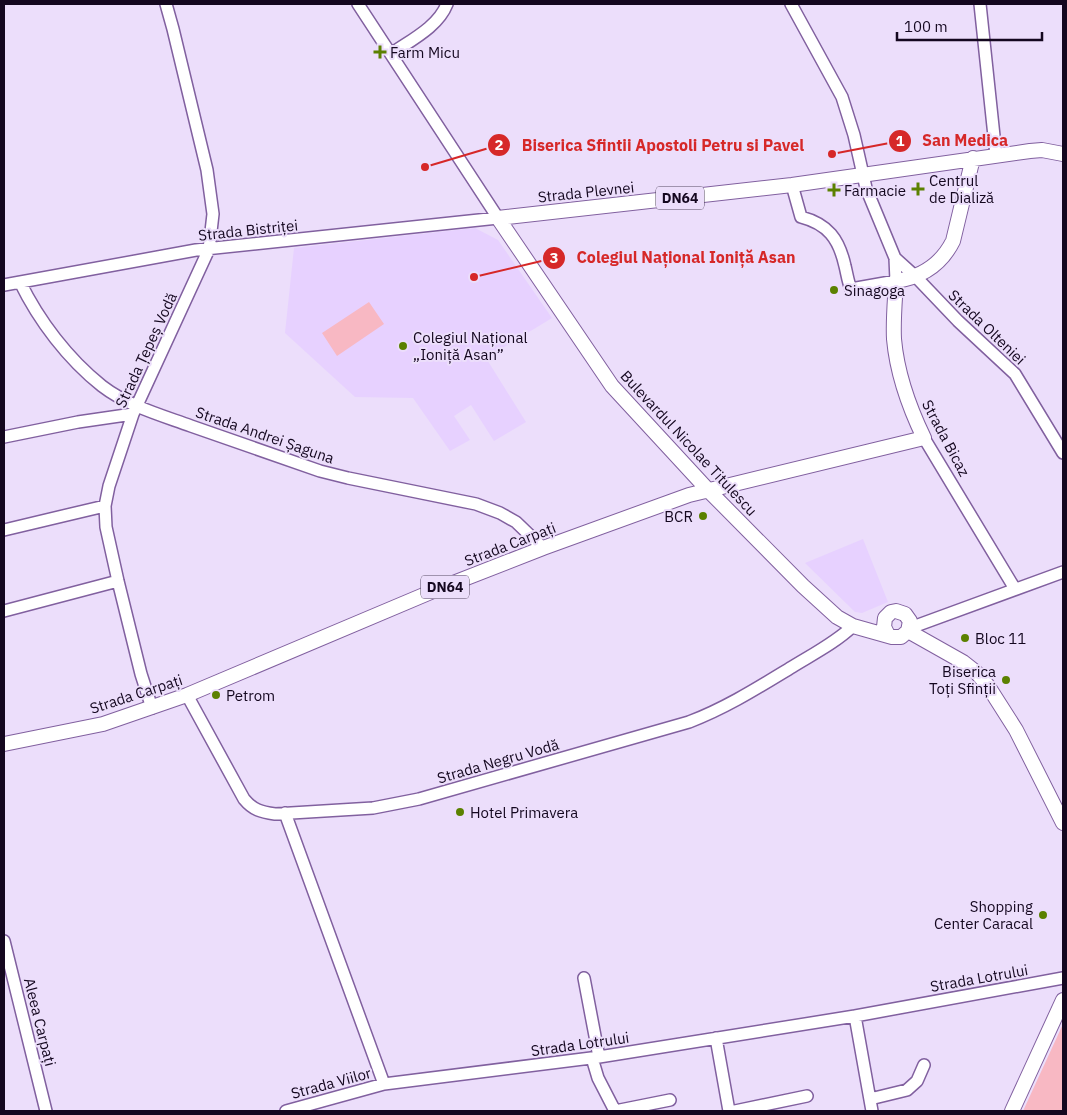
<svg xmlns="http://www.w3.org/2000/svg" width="1067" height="1115" font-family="'IBM Plex Sans',sans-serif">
	<rect width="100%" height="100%" fill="#ecdefb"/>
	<path fill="#e7d1ff" d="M475 228 498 240 552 318 486 358 526 422 494 441 471 405 454 416 470 440 450 451 413 398 355 397 285 333 294 248Z
		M863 539 888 602 862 613 855 612 805 563Z"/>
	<path fill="#f8b8c3" d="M369 302 384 324 337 356 322 333Z
		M1063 1024V1111H1023Z"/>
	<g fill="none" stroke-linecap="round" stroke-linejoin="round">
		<g stroke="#81609f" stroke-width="14">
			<path id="minor" d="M791 4 842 97 854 135 866 188 895 258 896 281 851 289C848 282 847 274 845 266 839 239 828 224 801 217L792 185
				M980 4 996 155
				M391 54C411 40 438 27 447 4
				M895 258 916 277 958 321 1015 374 1063 453
				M20 282C39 321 68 359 102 386 128 406 161 415 191 426 234 441 277 456 320 471L348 478 476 504 500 513 516 522 543 548
				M4 285 196 250 498 218 358 4
				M4 437 78 422 133 414
				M924 438 1015 589
				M4 530 105 506
				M4 611 118 581
				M910 628 1063 572
				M187 695 244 799C253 810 261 812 275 814L373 808 419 799 689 722C726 708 759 687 792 667 813 654 835 643 853 626
				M152 708 141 674 118 581 106 527 105 506 109 486 133 414 209 249 213 214 207 170 173 29 166 4
				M285 813 384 1084
				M4 941 46 1111
				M584 978 599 1057
				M855 1016 872 1111
				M716 1038 729 1111
				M592 1058 598 1078 615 1111
				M870 1099 907 1090 917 1081 924 1065
				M286 1111 384 1084 599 1057 855 1016 1063 978
				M615 1111 670 1100
				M735 1111 807 1096"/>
		</g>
		<g stroke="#81609f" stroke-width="16">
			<path id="major" d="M908 631 963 662 977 673 988 686 1016 730 1063 823
				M888 635 884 627 885 618 891 612 896 611 905 614 910 621 908 631 901 637H892L853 626 837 617 803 586 708 490 612 386 498 218 792 185 1030 151 1042 150 1063 154
				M4 744 103 724 187 695 438 589 543 548 689 495 924 438C909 407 897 373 894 339 893 320 895 300 896 281 922 277 941 265 953 241L973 158
				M1012 1111 1063 1000"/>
		</g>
		<use href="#minor" stroke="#fff" stroke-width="11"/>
		<use href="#major" stroke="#fff" stroke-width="14"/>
	</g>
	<g fill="#5b8100" stroke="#ecdefb" stroke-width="2">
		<path d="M377.5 44.5h5v5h5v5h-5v5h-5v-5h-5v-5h5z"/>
		<path d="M915.5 181.5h5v5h5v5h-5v5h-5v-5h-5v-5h5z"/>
		<path d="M831.5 182.5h5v5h5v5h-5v5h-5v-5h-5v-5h5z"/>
		<circle cx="834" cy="290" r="5"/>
		<circle cx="403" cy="346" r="5"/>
		<circle cx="703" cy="516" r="5"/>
		<circle cx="965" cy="638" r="5"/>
		<circle cx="1006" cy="680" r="5"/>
		<circle cx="216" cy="695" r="5"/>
		<circle cx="460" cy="812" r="5"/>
		<circle cx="1043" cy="915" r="5"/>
	</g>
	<g text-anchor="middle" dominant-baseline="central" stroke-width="4" stroke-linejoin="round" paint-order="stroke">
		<g fill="#ecdefb" stroke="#554861" stroke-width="1">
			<rect x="656" y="186.5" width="48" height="23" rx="4"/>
			<rect x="421" y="575.5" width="48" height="23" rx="4"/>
		</g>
		<g font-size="14" font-weight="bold" fill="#14071f">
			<text x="680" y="198">DN64</text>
			<text x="445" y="587">DN64</text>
		</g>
		<g font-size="15" fill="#14071f" stroke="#ecdefb" text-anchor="start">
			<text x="390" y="52">Farm Micu</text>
			<text x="929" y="180">Centrul<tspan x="929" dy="17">de Dializă</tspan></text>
			<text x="844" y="190">Farmacie</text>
			<text x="844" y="290">Sinagoga</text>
			<text x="413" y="337">Colegiul Național<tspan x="413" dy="17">„Ioniță Asan”</tspan></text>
			<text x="693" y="516" text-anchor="end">BCR</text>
			<text x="975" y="638">Bloc 11</text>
			<text x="996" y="671" text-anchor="end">Biserica<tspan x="996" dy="17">Toți Sfinții</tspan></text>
			<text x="226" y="695">Petrom</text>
			<text x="470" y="812">Hotel Primavera</text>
			<text x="1033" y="906" text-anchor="end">Shopping<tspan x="1033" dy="17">Center Caracal</tspan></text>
		</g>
		<g font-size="15" fill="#14071f" stroke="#ecdefb">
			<text transform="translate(586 192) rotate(-6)">Strada Plevnei</text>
			<text transform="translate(248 230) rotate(-6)">Strada Bistriței</text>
			<text transform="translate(987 327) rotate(44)">Strada Olteniei</text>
			<text transform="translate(146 350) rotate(-65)">Strada Țepeș Vodă</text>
			<text transform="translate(265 435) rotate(19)">Strada Andrei Șaguna</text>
			<text transform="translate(946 438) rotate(62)">Strada Bicaz</text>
			<text transform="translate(689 443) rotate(47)">Bulevardul Nicolae Titulescu</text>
			<text transform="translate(510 544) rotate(-21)">Strada Carpați</text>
			<text transform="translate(136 694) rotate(-18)">Strada Carpați</text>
			<text transform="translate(498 761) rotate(-16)">Strada Negru Vodă</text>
			<text transform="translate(979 978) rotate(-10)">Strada Lotrului</text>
			<text transform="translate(40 1022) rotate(76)">Aleea Carpați</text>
			<text transform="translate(580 1044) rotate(-8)">Strada Lotrului</text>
			<text transform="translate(331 1083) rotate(-15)">Strada Viilor</text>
		</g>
	</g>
	<path fill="none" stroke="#d62828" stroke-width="2" d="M832 154L900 141M425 167L499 145M474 277L554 258"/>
	<g fill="#d62828" stroke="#ecdefb" stroke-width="2">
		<circle cx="832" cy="154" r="5"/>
		<circle cx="425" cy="167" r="5"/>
		<circle cx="474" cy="277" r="5"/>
		<circle cx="900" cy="141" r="12"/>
		<circle cx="499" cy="145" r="12"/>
		<circle cx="554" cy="258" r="12"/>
	</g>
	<g font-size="15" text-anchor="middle" font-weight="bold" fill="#fff">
		<text x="900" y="146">1</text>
		<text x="499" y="150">2</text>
		<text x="554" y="263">3</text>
	</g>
	<g font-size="16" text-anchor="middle" font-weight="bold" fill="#d62828" stroke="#ecdefb" stroke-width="4" stroke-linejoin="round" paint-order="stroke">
		<text x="965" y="146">San Medica</text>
		<text x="663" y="151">Biserica Sfintii Apostoli Petru si Pavel</text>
		<text x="686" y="263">Colegiul Național Ioniță Asan</text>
	</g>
	<rect width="1067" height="1115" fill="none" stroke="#14071f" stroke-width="10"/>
	<path d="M897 32v8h145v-8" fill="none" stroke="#14071f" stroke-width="2.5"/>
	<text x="904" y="32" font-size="15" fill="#14071f" stroke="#ecdefb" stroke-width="4" paint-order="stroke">100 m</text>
</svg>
